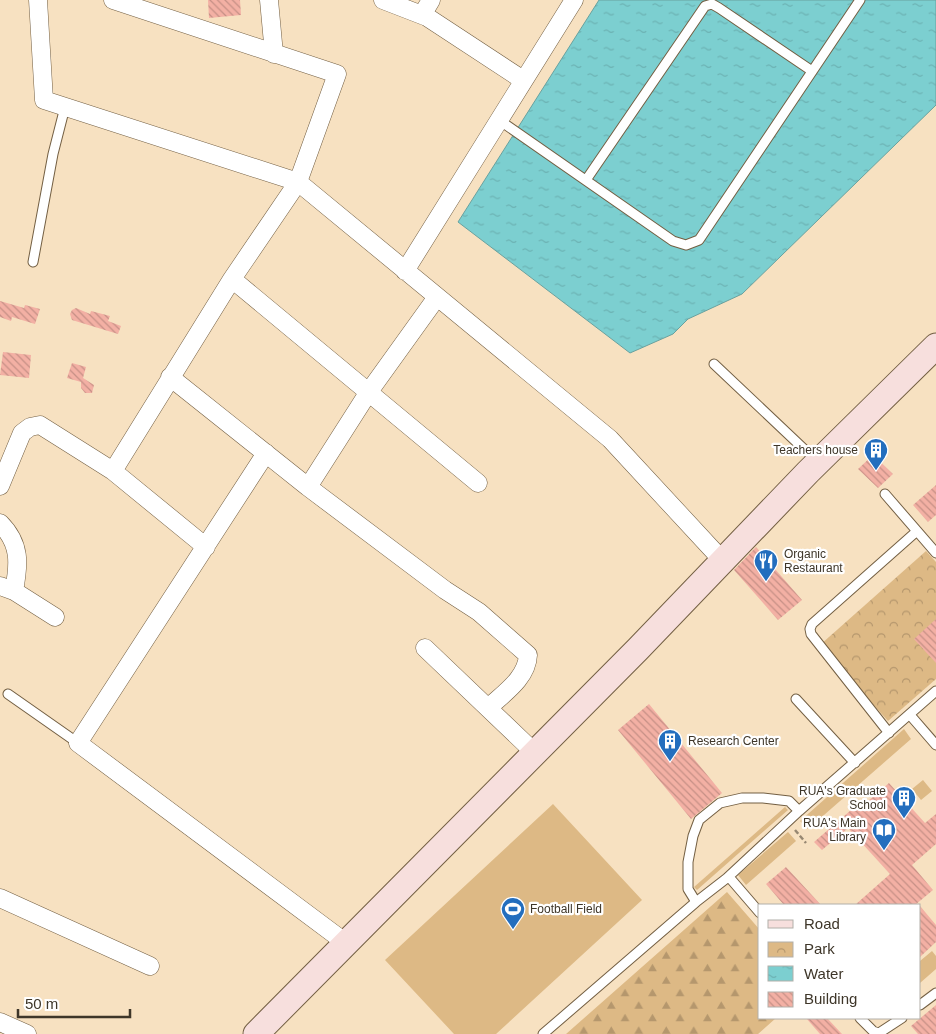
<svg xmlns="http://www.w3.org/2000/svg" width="936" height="1034" font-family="Arial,sans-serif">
	<defs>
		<pattern id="forest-firs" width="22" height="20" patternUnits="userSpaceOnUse" patternTransform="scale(1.25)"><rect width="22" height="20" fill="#ddb985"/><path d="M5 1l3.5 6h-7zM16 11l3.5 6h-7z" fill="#b5976d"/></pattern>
		<pattern id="park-crowns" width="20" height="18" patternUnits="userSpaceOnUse" patternTransform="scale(1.25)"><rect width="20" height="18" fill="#ddb985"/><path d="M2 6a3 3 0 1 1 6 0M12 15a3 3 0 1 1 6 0" fill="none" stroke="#b5976d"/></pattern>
		<pattern id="water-ripples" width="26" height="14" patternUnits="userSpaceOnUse" patternTransform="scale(1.25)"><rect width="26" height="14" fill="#7ccfd0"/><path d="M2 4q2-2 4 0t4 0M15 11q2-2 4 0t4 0" fill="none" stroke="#6cb2b3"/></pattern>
		<pattern id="building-back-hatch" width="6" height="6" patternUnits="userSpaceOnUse" patternTransform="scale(1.25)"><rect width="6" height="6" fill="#f3b0a4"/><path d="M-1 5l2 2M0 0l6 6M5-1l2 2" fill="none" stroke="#c69086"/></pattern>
	</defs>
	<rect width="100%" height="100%" fill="#f7e1c1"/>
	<path fill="#ddb985" d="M904 729 911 739 808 829 800 821Z
		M923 780 932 791 921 800 912 789Z
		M553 804 642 900 496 1034H454L385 960Z
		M785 807 788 810 697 890 694 887Z
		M788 832 796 841 746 885 738 875Z
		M932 951 936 956V969L920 983V961Z"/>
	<path fill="url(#forest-firs)" d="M727 892 760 930V1018H776L758 1034H566Z"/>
	<path fill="url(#park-crowns)" d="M926 551 936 562V679L888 721 820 645Z"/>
	<path fill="url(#water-ripples)" stroke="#69a19e" d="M599 0H936V105L742 294 688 319 673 334 630 353 458 222Z"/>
	<path fill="url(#building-back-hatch)" d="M208 0H240L241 15 209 18Z
		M0 301 24 308 25 305 40 309 35 324 12 317 11 321 0 317Z
		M76 308 90 314 91 311 110 316 108 321 121 326 118 334 72 320 70 314 72 310Z
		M3 352 31 355 29 378 0 375Z
		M72 363 86 367 83 378 94 385 92 393H85L81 388V382L67 378Z
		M873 455 893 474 878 488 858 469Z
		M936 485V515L928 522 913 505Z
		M756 547 802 600 778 620 734 570Z
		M936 619V663L914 639Z
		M649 704 722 793 691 819 618 730Z
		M889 783 925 823 936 814V844L912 865 933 890 915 905H855L890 874 848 828 822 850 814 842 858 804 861 807Z
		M786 867 821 905H784L766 884Z
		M920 906 936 925V942L920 957Z
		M936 1005V1034H918L911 1026Z
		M806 1018H827L842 1034H820Z"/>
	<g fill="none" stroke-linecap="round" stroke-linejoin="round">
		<g stroke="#735f43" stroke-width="11">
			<path id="lane" d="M499 120 673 241 686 245 699 240 860 0
				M586 180 705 6 712 4 719 8 812 71
				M33 262 53 154 65 107
				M714 364 806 451 819 461
				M885 494 936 553
				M8 694 78 743
				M796 699 855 763
				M910 715 936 745
				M889 733 811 634 810 629 812 624 917 531
				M729 877 760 913
				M696 902 688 889V862L693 836 699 820 720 803 742 798H763L789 801 799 811
				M920 1005 936 993
				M860 1018 873 1031 879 1033 902 1018
				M543 1034 696 902 727 878 799 811 936 691"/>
		</g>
		<g stroke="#735f43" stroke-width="19">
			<path id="street" d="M38 0 44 100 298 182 610 439 722 560
				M269 0 274 54
				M383 0 427 17 523 80
				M422 15 431 0
				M405 271 574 0
				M232 279 478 483
				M170 377 308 487 445 590 479 612 528 655C527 678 504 693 488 708
				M266 453 78 743 346 943
				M113 471 232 279 298 182 337 74 113 0
				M0 486 22 433 30 427 40 425 113 471 206 547
				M308 487 368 393 437 297
				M0 523C21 544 19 564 14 591
				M0 586 14 591 55 617
				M425 648 535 753
				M0 898 150 966
				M0 1022 27 1034"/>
		</g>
		<g stroke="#735f43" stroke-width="27">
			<path id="secondary" d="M256 1034 638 649 808 472 936 346"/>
		</g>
		<path stroke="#978872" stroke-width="2.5" stroke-dasharray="5 2.5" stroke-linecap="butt" d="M795 830 806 843"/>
		<use href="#lane" stroke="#fff" stroke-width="9"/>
		<use href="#street" stroke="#fff" stroke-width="18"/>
		<use href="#secondary" stroke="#f7dfdd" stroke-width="25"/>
	</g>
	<defs>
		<g id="building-pin" transform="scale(1.25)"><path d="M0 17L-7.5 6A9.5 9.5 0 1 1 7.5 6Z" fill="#236ebe" stroke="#fff"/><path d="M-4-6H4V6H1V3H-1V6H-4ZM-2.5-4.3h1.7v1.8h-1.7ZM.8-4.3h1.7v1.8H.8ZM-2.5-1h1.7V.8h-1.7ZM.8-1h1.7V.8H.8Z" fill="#fff"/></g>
		<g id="restaurant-pin" transform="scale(1.25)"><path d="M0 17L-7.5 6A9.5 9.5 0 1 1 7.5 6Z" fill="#236ebe" stroke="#fff"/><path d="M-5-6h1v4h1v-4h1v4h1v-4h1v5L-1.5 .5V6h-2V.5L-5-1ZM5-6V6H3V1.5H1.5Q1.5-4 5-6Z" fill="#fff"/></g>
		<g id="library-pin" transform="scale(1.25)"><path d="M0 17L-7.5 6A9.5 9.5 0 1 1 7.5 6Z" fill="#236ebe" stroke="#fff"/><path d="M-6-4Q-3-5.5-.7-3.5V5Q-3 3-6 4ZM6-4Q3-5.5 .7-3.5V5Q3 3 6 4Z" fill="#fff"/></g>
		<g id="stadium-pin" transform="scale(1.25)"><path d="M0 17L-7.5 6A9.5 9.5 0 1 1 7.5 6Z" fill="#236ebe" stroke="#fff"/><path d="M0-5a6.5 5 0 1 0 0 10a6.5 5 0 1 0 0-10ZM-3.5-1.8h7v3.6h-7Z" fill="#fff"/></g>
	</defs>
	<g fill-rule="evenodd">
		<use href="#building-pin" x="876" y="450"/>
		<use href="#restaurant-pin" x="766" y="561"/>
		<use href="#building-pin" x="670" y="741"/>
		<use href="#building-pin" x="904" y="798"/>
		<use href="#library-pin" x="884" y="830"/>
		<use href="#stadium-pin" x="513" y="909"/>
	</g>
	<g text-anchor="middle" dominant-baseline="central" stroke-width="4.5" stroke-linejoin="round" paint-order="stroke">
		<g font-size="12" fill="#3e3629" stroke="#fff" text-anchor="end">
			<text x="858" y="450">Teachers house</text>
			<text x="784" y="554" text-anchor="start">Organic<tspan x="784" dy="14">Restaurant</tspan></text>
			<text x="688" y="741" text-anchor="start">Research Center</text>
			<text x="886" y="791">RUA's Graduate<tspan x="886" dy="14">School</tspan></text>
			<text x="866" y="823">RUA's Main<tspan x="866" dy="14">Library</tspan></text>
			<text x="530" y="909" text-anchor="start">Football Field</text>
		</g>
	</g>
	<rect x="758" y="904" width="162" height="115" fill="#ffffff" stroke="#b2afa9"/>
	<rect x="768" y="920" width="25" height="8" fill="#f7dfdd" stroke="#b2afa9"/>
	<text x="804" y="929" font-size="15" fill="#3e3629">Road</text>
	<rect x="768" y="942" width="25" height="15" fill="url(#park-crowns)" stroke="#b2afa9"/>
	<text x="804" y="954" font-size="15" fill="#3e3629">Park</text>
	<rect x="768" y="966" width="25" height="15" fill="url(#water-ripples)" stroke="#b2afa9"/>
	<text x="804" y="979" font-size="15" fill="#3e3629">Water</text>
	<rect x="768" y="992" width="25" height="15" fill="url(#building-back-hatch)" stroke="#b2afa9"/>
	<text x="804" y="1004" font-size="15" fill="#3e3629">Building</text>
	<path d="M18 1009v8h112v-8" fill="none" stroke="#3e3629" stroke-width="2.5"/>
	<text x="25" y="1009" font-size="15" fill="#3e3629" stroke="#ffffff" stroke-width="4" paint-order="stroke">50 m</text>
</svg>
